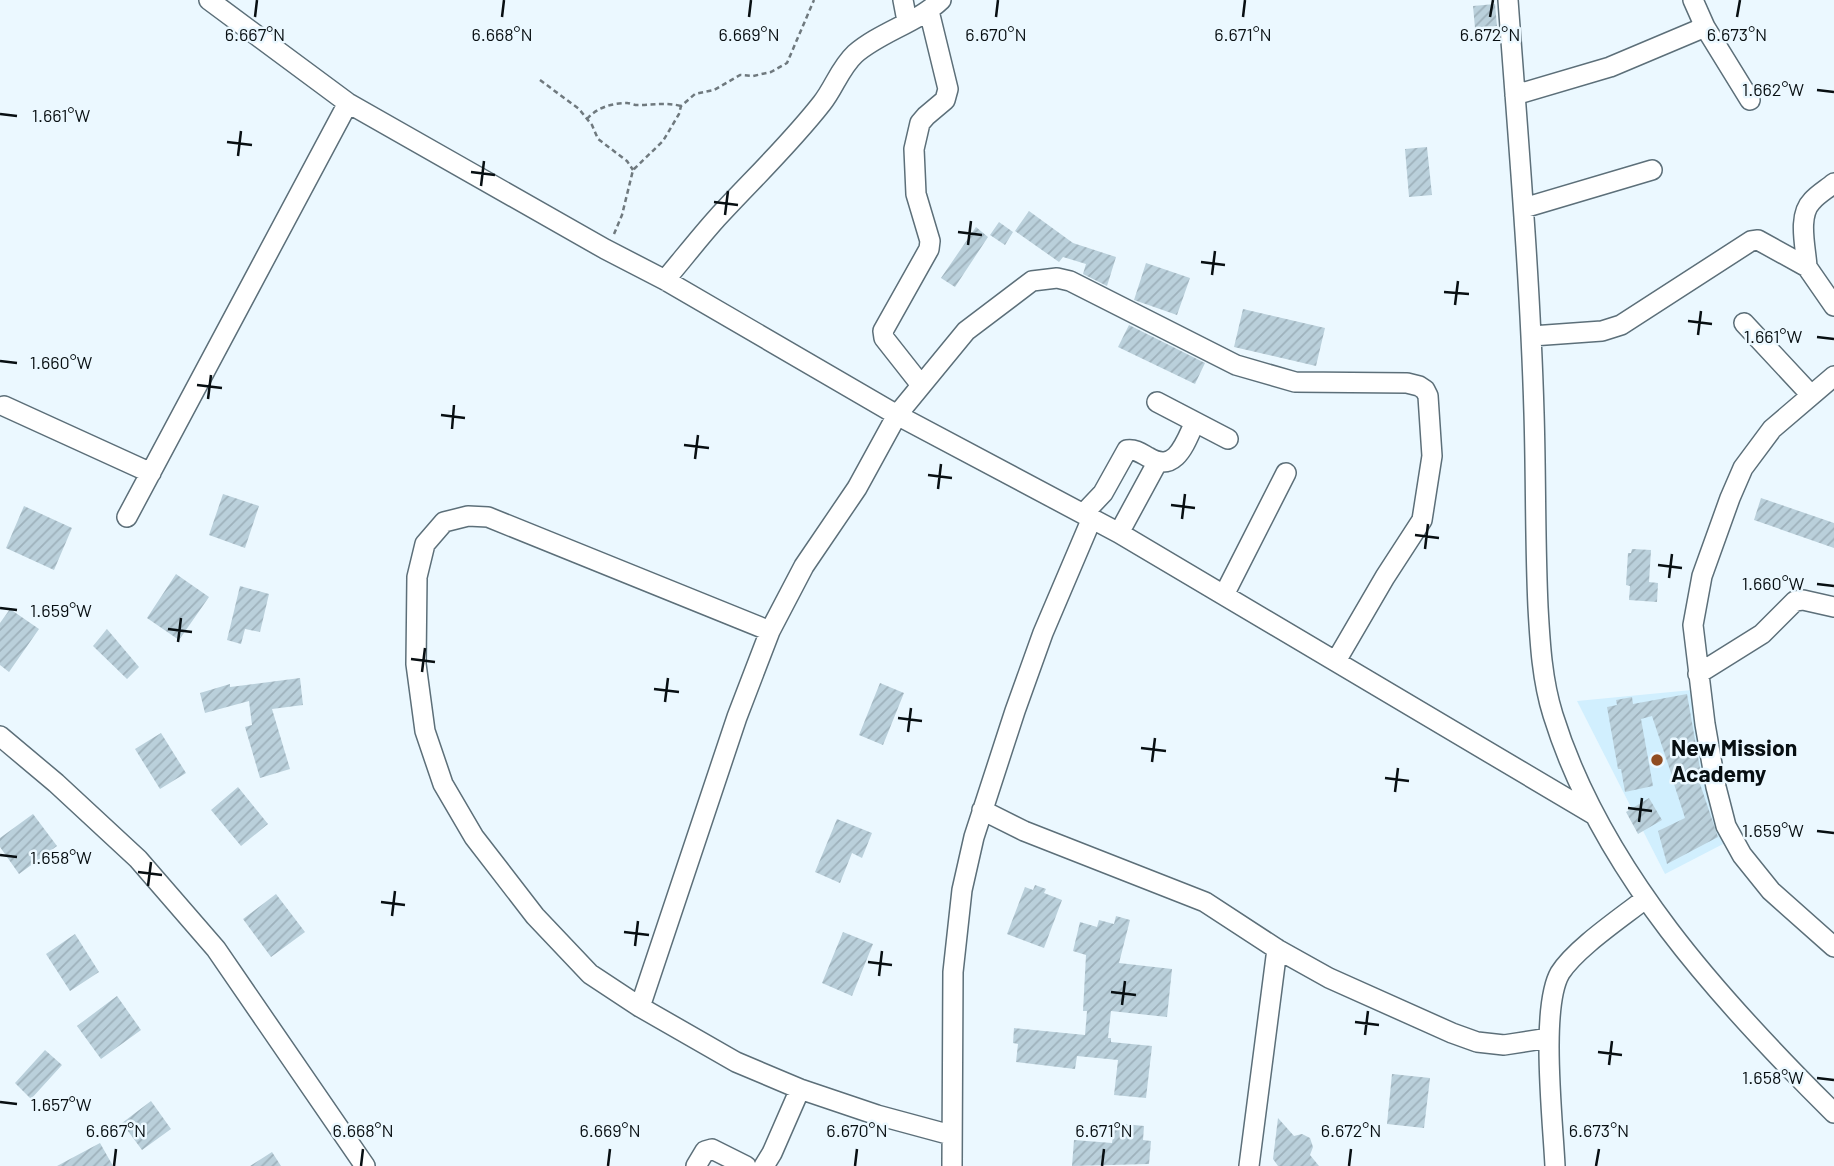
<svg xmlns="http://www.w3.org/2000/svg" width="1834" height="1166" font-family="Barlow,sans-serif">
	<defs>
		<pattern id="building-hatch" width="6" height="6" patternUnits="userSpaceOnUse" patternTransform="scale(1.75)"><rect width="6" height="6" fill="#bad0db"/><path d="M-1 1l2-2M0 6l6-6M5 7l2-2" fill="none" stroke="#9eb1bb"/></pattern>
	</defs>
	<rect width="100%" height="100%" fill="#ebf8ff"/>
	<path fill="#d1effe" d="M1692 690 1725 843 1665 874 1577 701Z"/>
	<path fill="url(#building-hatch)" d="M1495 4 1497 26 1475 28 1473 6Z
		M1427 147 1432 195 1409 197 1405 149Z
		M1029 211 1073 243 1116 257 1107 286 1083 274 1086 264 1063 257 1059 262 1015 231Z
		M999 222 1013 232 1005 245 990 235Z
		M976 227 988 237 955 287 941 278Z
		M1146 263 1190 278 1177 315 1134 300Z
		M1243 309 1325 328 1316 366 1234 347Z
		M1129 325 1205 363 1195 384 1118 347Z
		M223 494 259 506 245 548 209 535Z
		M1761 498 1834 523V548L1754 520Z
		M24 506 72 528 54 570 6 548Z
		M1632 549 1651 550 1649 582 1658 583 1657 602 1629 600 1630 586 1626 585 1628 553H1631Z
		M176 574 209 597 179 640 147 618Z
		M240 586 269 594 260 632 245 629 241 644 227 640Z
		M10 609 39 629 9 672 0 665V623Z
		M107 629 139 667 127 679 93 646Z
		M300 678 303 705 272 709 290 769 260 778 245 727 252 725 249 701 205 713 200 693 230 684V687Z
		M880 683 904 693 883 745 859 735Z
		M1687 694 1701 774 1697 775 1718 837 1667 864 1658 831 1685 818 1674 784 1679 781 1674 782 1652 716 1641 719 1653 786 1625 792 1621 769H1618L1607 707 1617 705 1616 700 1632 697 1633 704Z
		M161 733 186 773 160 789 135 749Z
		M238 787 268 824 241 846 211 810Z
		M1649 798 1662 820 1638 834 1626 812Z
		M33 814 57 846 19 874 0 847V838Z
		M837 819 872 833 862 858 852 853 840 883 815 872Z
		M1035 885 1046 889 1044 893 1062 900 1044 948 1007 934 1025 887 1033 890Z
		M276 894 305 932 271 957 243 919Z
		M1116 916 1130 920 1119 963 1172 969 1167 1017 1111 1011 1108 1038H1111V1042L1152 1046 1146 1098 1114 1095 1118 1060 1077 1056 1075 1069 1016 1062 1018 1044 1013 1043 1014 1028 1085 1035 1087 1011H1083L1086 955 1073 951 1080 922 1097 927 1099 920 1114 924Z
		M843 932 873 944 852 996 822 983Z
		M75 934 99 972 70 991 46 954Z
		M117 996 141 1030 101 1059 77 1026Z
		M45 1050 62 1065 31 1099 15 1083Z
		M1392 1074 1430 1078 1424 1128 1387 1124Z
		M151 1101 171 1129 142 1150 122 1123Z
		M1278 1118 1294 1136 1302 1134 1310 1138 1313 1147 1310 1155 1319 1166H1278L1273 1159Z
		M1115 1123 1144 1126 1143 1140 1151 1141 1149 1164 1072 1166 1074 1140 1112 1143Z
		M100 1143 113 1166H57Z
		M272 1152 281 1166H250Z"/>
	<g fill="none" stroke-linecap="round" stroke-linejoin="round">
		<g stroke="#5c6f79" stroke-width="22">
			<path id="minor" d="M209 0 348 103 605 249 665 280 897 415 1119 533 1593 814
				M903 0 907 21
				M1508 0C1518 137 1530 275 1534 413 1536 477 1535 542 1538 607 1540 643 1542 680 1553 715 1601 870 1721 1001 1834 1113
				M1693 0 1705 27 1750 100
				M1515 95 1610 67 1705 27
				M1524 208 1652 170
				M1807 267C1806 248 1797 216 1812 201 1818 194 1827 189 1834 183
				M665 280C682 260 699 238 717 218 752 180 790 144 822 103 834 88 840 68 855 54 880 32 917 23 941 0
				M1744 323 1811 395
				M1532 336 1602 331 1621 325 1751 241 1758 240 1807 267 1834 306
				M1834 376 1772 429 1743 468 1730 498 1702 576 1693 625 1705 724 1716 787 1726 826 1742 855 1771 891 1834 947
				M921 385 884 338 883 331 929 249 930 241 916 194 914 149 920 123 926 116 945 100 948 89 929 11
				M1157 402 1228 439
				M4 406 151 473
				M1084 513 1103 493 1127 450C1136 449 1141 453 1148 457 1176 474 1185 443 1195 422
				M127 517 348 103
				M1119 533 1157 463
				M1224 595 1286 473
				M770 631 488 517 468 516 444 522 425 544 417 577 416 664 425 731 443 784 474 837 535 916 590 974 640 1007 736 1062 800 1089 877 1115 951 1135
				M1698 674 1762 634 1795 601 1803 600 1834 607
				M0 736 56 783 138 859 216 949 365 1166
				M982 810 1024 831 1205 902 1277 949 1329 978 1452 1033 1477 1042 1504 1045 1549 1038
				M640 1007 737 717 770 631 804 566 857 488 897 415 966 331 1032 281 1057 278 1070 281 1236 365 1295 382 1407 383 1419 386 1425 390 1428 396 1432 456 1422 520 1385 577 1336 661
				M696 1166 705 1151 712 1149 746 1166
				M764 1166 772 1153 800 1089
				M952 1166 953 972 962 890 974 837 1015 711 1043 633 1092 518
				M1249 1166 1277 949
				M1555 1166C1553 1122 1540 1008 1560 973 1576 948 1621 918 1645 899"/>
		</g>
		<path stroke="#6f797e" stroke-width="2.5" stroke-dasharray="5 3.5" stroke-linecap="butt" d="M540 80 579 109 592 125 598 139 627 161 633 170
			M587 119C596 108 612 103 627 103 630 103 634 105 637 105 652 105 666 102 681 106
			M614 234 622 215 633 170 663 141 679 114 681 106 695 94 714 90 740 75 753 76 771 72 787 63 814 0"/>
		<use href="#minor" stroke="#fff" stroke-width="19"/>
	</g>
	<path fill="none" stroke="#080f12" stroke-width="2.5" d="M255 17 257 0M502 17 504 0M749 17 751 0M996 17 998 0M1243 17 1245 0M1490 17 1493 0M1737 17 1740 0M1817 90 1834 92M0 114 17 116M227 142 252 145M238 156 241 131M471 172 495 175M481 186 484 161M714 202 738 205M725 215 728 191M958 232 982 235M968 245 971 221M1201 262 1225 265M1212 275 1215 251M1444 292 1469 294M1455 305 1458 281M1688 321 1712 324M1698 335 1701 311M1817 337 1834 339M0 361 17 363M197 385 222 388M208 399 211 375M441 415 465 418M452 429 454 405M684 445 709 448M695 459 698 435M928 475 952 478M938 489 941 464M1171 505 1195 508M1182 519 1185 494M1415 535 1439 538M1425 549 1428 524M1658 565 1682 568M1669 578 1672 554M1817 584 1834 586M0 608 17 610M168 629 192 632M178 642 181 618M411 659 435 662M422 672 425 648M654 689 679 692M665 702 668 678M898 718 922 721M908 732 911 708M1141 748 1166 751M1152 762 1155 738M1385 778 1409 781M1395 792 1398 768M1628 808 1652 811M1639 822 1642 798M1817 831 1834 833M0 855 17 857M138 872 162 875M148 886 151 862M381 902 405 905M392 916 395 891M624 932 649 935M635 946 638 921M868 962 892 965M879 976 882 951M1111 992 1136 995M1122 1005 1125 981M1355 1022 1379 1025M1365 1035 1368 1011M1598 1052 1622 1055M1609 1065 1612 1041M1817 1078 1834 1080M0 1102 17 1104M114 1166 116 1149M361 1166 363 1149M608 1166 610 1149M855 1166 857 1149M1102 1166 1104 1149M1349 1166 1351 1149M1596 1166 1599 1149"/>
	<circle fill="#904c21" stroke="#ebf8ff" stroke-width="2.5" cx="1657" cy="760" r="7"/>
	<g text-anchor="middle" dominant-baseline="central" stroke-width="5" stroke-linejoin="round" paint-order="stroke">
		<g font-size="23" font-weight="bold" fill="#080f12" stroke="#ebf8ff" text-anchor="start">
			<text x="1671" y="747">New Mission<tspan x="1671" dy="26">Academy</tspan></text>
		</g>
	</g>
	<g font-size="18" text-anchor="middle" fill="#080f12" stroke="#ebf8ff" stroke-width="5" stroke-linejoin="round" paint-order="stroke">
		<text x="255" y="41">6.667°N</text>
		<text x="502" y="41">6.668°N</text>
		<text x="749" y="41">6.669°N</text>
		<text x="996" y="41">6.670°N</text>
		<text x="1243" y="41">6.671°N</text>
		<text x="1490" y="41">6.672°N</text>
		<text x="1737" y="41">6.673°N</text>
		<text x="1773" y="96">1.662°W</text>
		<text x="61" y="122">1.661°W</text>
		<text x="1773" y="343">1.661°W</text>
		<text x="61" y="369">1.660°W</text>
		<text x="1773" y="590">1.660°W</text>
		<text x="61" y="617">1.659°W</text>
		<text x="1773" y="837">1.659°W</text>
		<text x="61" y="864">1.658°W</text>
		<text x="1773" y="1084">1.658°W</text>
		<text x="61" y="1111">1.657°W</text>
		<text x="116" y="1137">6.667°N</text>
		<text x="363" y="1137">6.668°N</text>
		<text x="610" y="1137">6.669°N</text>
		<text x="857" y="1137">6.670°N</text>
		<text x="1104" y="1137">6.671°N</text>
		<text x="1351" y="1137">6.672°N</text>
		<text x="1599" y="1137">6.673°N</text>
	</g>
</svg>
